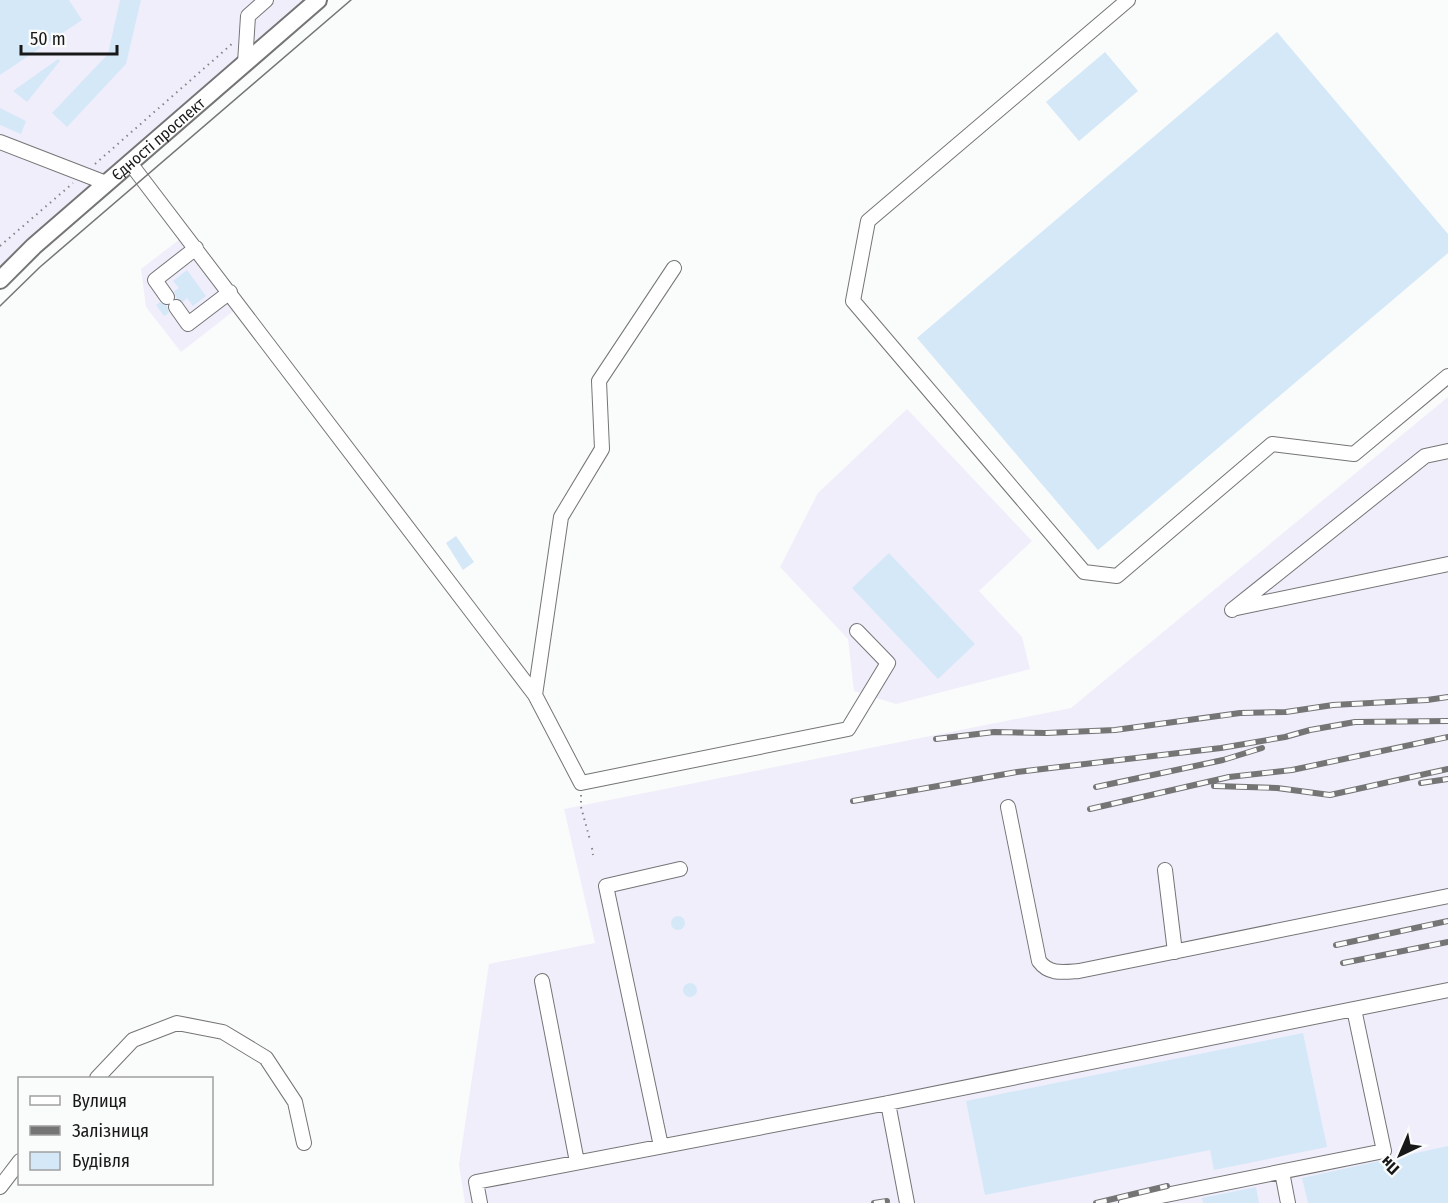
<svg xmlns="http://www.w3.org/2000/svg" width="1448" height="1203" font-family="'Fira Sans Condensed',sans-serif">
	<rect width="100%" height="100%" fill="#fafbfb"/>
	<path fill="#f1eefc" d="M0 0H304L28 240 0 268Z
		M180 239 235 310 181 352 146 307 141 269Z
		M1448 397V1203H465L459 1165 489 964 595 943 564 809 1071 708Z
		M907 409 1032 541 979 591 1022 637 1030 669 896 704 854 691 848 639 780 567 818 493Z"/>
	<path fill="#d4e8f8" d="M0 0H69L82 20 0 75Z
		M120 0H141L126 64 67 127 52 113 108 54Z
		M1277 32 1448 234V253L1098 550 917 338Z
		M1105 52 1138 91 1079 141 1046 102Z
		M58 59 60 61 27 102 13 91Z
		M0 108 26 121 21 134 0 125Z
		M187 270 206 296 193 306 187 298 183 302 176 298 174 291 179 288 173 281Z
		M160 302 167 306 169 313 164 316 156 305Z
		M456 536 474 562 463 570 446 543Z
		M889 553 975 644 938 679 852 588Z
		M671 923a7 7 0 1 1 14 0a7 7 0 1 1-14 0Z
		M683 990a7 7 0 1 1 14 0a7 7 0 1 1-14 0Z
		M1303 1033 1327 1147 1214 1170 1210 1150 985 1195 966 1101Z
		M1448 1146V1203H1308L1302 1178Z
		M1256 1187 1259 1203H1203L1202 1198Z"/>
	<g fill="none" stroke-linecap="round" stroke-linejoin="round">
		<g stroke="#757576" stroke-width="16">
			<path id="minor" d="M1128 0 868 221 853 301 1084 572 1117 576 1272 444 1354 454 1448 376
				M245 63 248 16 266 0
				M0 142 106 183
				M130 163 535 695 581 783 848 729 888 663 857 631
				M167 297 155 280 196 248
				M176 307 188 324 230 292
				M1237 608 1448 564
				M1232 610 1425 456 1448 451
				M535 695 561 517 602 449 599 381 674 268
				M1008 807 1039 961C1049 975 1064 972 1079 971L1448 896
				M1165 870 1175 952
				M542 981 577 1162
				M97 1078 133 1040 177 1023 223 1032 266 1058 295 1102 304 1143
				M888 1103 907 1203
				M661 1146 606 886 680 869
				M1282 1172 1288 1203
				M0 1187 20 1161
				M480 1203 476 1182 888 1103 1448 990
				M1126 1203 1384 1151 1354 1009"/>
		</g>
		<g stroke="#757576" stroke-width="20">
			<g id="major">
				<path id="s1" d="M0 280 34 246 318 0"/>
			</g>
		</g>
		<path stroke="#848585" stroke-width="2" stroke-dasharray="1.5 4.5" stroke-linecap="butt" d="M95 164 233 43
			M0 246 73 183
			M581 795V807L590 840
			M592 848 593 855"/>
		<use href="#minor" stroke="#fff" stroke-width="14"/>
		<use href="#major" stroke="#fff" stroke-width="16"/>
		<path stroke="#757575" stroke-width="1.5" d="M0 306 40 267 351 0"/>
		<g stroke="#757575" stroke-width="6">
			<path id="rail" d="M936 739 994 732 1046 733 1115 730 1240 713 1286 712 1333 705 1427 700 1448 697
				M1421 783 1448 779
				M1214 786 1277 788 1330 795 1448 769
				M1096 787 1223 760 1262 748
				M853 801 1017 772 1221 748 1285 737 1310 730 1355 722 1448 721
				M1090 809 1229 777 1292 770 1448 737
				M1336 945 1448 921
				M1343 963 1448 942
				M874 1203 887 1201
				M1096 1203 1167 1186"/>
		</g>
		<use href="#rail" stroke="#fafbfb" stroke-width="4" stroke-dasharray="11" stroke-linecap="butt"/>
	</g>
	<g text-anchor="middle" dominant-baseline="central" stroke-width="6" stroke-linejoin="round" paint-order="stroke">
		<g font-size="16" fill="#181818" stroke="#fafbfb">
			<text stroke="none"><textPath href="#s1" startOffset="212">Єдності проспект</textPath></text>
		</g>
	</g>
	<rect x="18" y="1077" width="195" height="108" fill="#fafbfb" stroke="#a0a0a0" stroke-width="1.5"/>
	<rect x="30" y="1096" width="30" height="9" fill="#ffffff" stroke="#a0a0a0" stroke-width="1.5"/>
	<text x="72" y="1107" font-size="18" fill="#181818">Вулиця</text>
	<rect x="30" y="1126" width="30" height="9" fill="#757575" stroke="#a0a0a0" stroke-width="1.5"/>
	<text x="72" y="1137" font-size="18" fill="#181818">Залізниця</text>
	<rect x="30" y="1152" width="30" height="18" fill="#d4e8f8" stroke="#a0a0a0" stroke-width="1.5"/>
	<text x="72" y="1167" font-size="18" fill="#181818">Будівля</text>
	<g transform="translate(1400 1155) rotate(224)" stroke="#fafbfb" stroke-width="4.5" paint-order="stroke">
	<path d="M0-4.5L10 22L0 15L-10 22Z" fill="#181818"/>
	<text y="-9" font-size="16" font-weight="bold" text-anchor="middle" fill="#181818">Пн</text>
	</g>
	<path d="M21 45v9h96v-9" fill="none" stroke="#181818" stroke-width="3"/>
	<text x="30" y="45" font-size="18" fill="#181818" stroke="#fafbfb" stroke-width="4.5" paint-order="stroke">50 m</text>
</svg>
